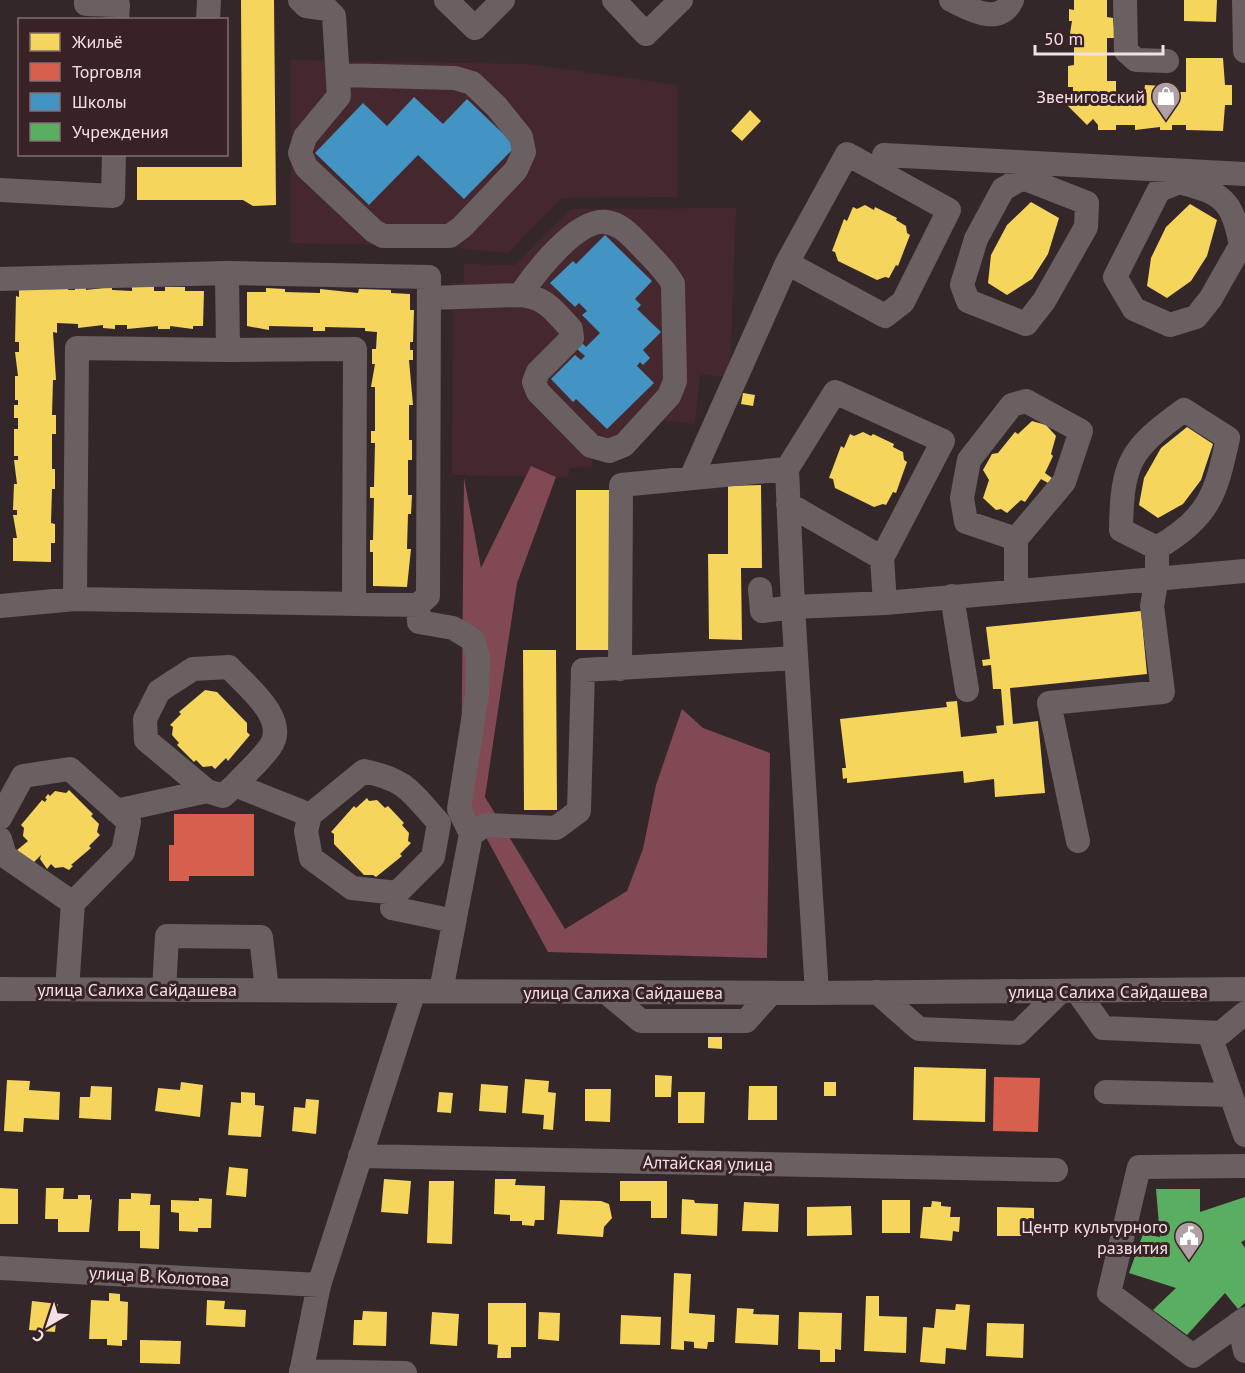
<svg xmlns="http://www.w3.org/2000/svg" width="1245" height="1373" font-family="'PT Sans',sans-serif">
	<rect width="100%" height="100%" fill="#34272a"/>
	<path fill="#44282e" d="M291 60 528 64 677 85V197L562 198 508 253 437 246 291 243Z
		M736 208 730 377 700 375 695 424 651 419 593 454 592 466 570 468 568 477 452 475 453 283 464 282V264L515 265 571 209Z"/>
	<path fill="#804954" d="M531 466 556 477 517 583 485 797 565 929 627 891 643 849 656 785 682 709 703 728 770 753 767 958 548 952 461 791 464 478 481 568Z"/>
	<path fill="#f6d55c" d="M241 0H274L276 205 253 206 243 200H137V167H242Z
		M1074 0H1107V17L1113 18 1115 38H1107V81H1116V94L1144 92 1145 85 1165 86 1166 92H1186V58H1223L1225 85H1232V105H1225L1223 131 1186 130V125H1172V130H1160V127L1135 130V125H1116V130H1098V125L1093 119 1087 125 1066 104 1067 97H1073V87H1068V66L1074 65V46H1068L1072 21H1069V9L1074 10Z
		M1184 0H1217L1216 22 1184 21Z
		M750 110 761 121 742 141 731 131Z
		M1031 202 1059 218 1048 254 1032 279 1007 295 988 283 991 255 1007 225Z
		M1190 204 1217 220 1207 256 1191 281 1167 298 1147 286 1151 258 1166 227Z
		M865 205 874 210 875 207 897 218 896 220 906 226 907 233 910 235 898 266 896 265 889 278 885 277 877 280 838 261 835 252 832 251 844 219 847 221 853 207 857 209Z
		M69 286 68 290H75V286H86V290L112 287V290L132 291V287H154V291H165V287H185V291H204L203 326H193V329L170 326V329H158V326L127 329V325H115V329L103 328V325L78 328V324L57 323V333L53 332 56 380H53L52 415H56V434H52V469H55V489H52L51 523 55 524V543H51V562L13 561V538H17L13 515H17V510H13L14 484H17L14 460H18V456H14V429H18V418H14V405H18V400H15V376H18L15 352H19V342H15L16 296 19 297V289Z
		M266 288 285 289V292L320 293V289L358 293 359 289 391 290V293L410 294V310H414L413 342H410V350H413V360H409L413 405H409V440H412V460H408V495H412L411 514H408L407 549H411L407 587 373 586V552H370V540H373L374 498H370V487H374L375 443H371V431H375V387H371L375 364H372V349H376L377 332 365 331V328L325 327V331H313V327L269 326V330L247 326V292H266Z
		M743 393 755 395 753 406 741 404Z
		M1032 421 1046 425 1056 436 1051 454 1053 456 1045 473 1052 478 1048 483 1041 479 1025 502 1021 500 1007 513 1001 509 996 510 983 498 989 480 983 470 992 454 998 453 1015 432 1018 434Z
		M1187 427 1213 444 1201 480 1183 504 1158 518 1139 505 1144 478 1161 448Z
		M863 432 871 436 873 434 894 444 893 447 903 452 904 460 907 462 896 493 893 492 886 505 883 504 874 507 835 488 833 479 829 478 841 446 844 448 850 434 854 436Z
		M761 485 762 568H741L742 640 709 639 708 554H728V486Z
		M576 490H609L610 650H576Z
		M1141 611 1147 674 1010 688 1013 724 1038 721 1045 793 995 797 994 779 964 783 963 771 847 783V778L843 779 842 768H846L840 719 947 707 946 702 957 701 961 737 997 733 996 726 1004 725 1001 689H993L991 665 983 666 982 660 990 659 986 627Z
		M523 650H556L557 810H524Z
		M205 690 217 692 247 723V732L250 735 228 761 226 758 215 769 212 766 203 767 196 760 194 762 177 745 179 743 172 735 173 727 170 725 181 714 179 712Z
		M69 790 93 814 91 816 99 824 97 832 100 835 89 846 91 848 71 865 73 866 69 870 63 867 55 868 51 864 47 869 40 859 41 855 31 865 16 851 28 841 23 836 24 828 21 825 42 800 45 802 47 799 45 798 48 794 50 796 55 791 66 793Z
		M367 798 369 801 377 800 385 808 388 806 404 823 402 825 409 833 408 841 411 843 400 854 402 856 376 877 373 875H364L334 844V834L331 832 354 806 356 808Z
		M708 1037H722V1049L708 1048Z
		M914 1067 986 1069 985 1122 913 1120Z
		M655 1075 672 1076 671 1097H655Z
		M525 1079 549 1081 548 1092 556 1093 553 1130 543 1129 544 1115 522 1113Z
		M7 1080 30 1081 29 1090 60 1092 59 1120 24 1118 23 1132 4 1131Z
		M181 1082 203 1085 200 1117 155 1111 158 1088 180 1090Z
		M824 1082H836V1096H824Z
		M481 1084 508 1086 506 1113 479 1111Z
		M91 1086 112 1087 111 1120 79 1118 80 1097H90Z
		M749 1086H777V1120H748Z
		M585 1089H611L610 1122 585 1121Z
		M241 1092 255 1093V1105L264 1106 261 1137 228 1135 231 1102 241 1103Z
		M439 1092 453 1093 451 1113 437 1112Z
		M678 1092H705L704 1123H678Z
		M306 1099 319 1100 316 1134 292 1131 294 1107 305 1108Z
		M229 1167 248 1169 246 1197 226 1195Z
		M384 1179 411 1181 408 1214 381 1212Z
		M495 1179H516L515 1185 545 1186 544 1220H535L534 1226 522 1225V1221H510V1215L494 1214Z
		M429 1181H454L452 1244 427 1243Z
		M620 1181H667V1218H651V1201H620Z
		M0 1188 18 1189V1224H0Z
		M46 1188H64L63 1199H78V1195H90V1200L92 1199 89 1232H58V1219H45Z
		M131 1193 151 1194 150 1205H160L159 1249 140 1248V1231H118L119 1199H131Z
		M199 1198 212 1199 211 1228H198V1232L179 1231V1213L171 1212V1200L199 1201Z
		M682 1199 694 1200 695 1203 718 1204 717 1236 681 1234Z
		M560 1200 601 1201 609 1204 612 1218 604 1227 603 1237 557 1234Z
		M882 1200H910V1233H882Z
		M932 1201 941 1202V1206L951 1207 950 1217H960L959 1232 953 1231 952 1241 920 1238 923 1207H931Z
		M744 1202 779 1204 778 1232 742 1231Z
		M851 1206 852 1235 807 1236V1207Z
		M997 1207 1034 1208V1236H997Z
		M674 1273 691 1274 689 1313 715 1315 714 1342H708L707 1349 694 1348V1342L684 1341V1350L671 1349Z
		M109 1293 120 1294V1301L128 1302 127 1340H122V1346L107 1345V1339H89L91 1300 109 1301Z
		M866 1296H879V1316L907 1317 906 1353 864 1351Z
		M207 1300 225 1301 224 1309 246 1310 245 1327 206 1325Z
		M32 1301 58 1304 55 1332 29 1330Z
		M488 1303H526V1347H511V1358H497L498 1345 488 1344Z
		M956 1304 970 1305 966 1350 946 1348 945 1364 920 1362 923 1327 934 1328 936 1309 955 1310Z
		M737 1308 754 1309 753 1314 779 1315 778 1345 735 1343Z
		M363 1311 387 1312 386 1346 353 1345 354 1320H362Z
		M432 1312 459 1314 457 1346 430 1344Z
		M539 1312 560 1313 559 1341 538 1339Z
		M799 1312 842 1313 841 1350 835 1349V1362H820V1350L798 1349Z
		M621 1315 661 1317 660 1345 620 1344Z
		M987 1323 1024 1324 1023 1358 986 1356Z
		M140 1340 181 1341 180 1364 140 1363Z"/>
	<path fill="#d6604d" d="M174 814H254V876H189V881H169V845H174Z
		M994 1077 1040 1078 1038 1132 993 1131Z"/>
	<path fill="#4393c3" d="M414 97 443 124 467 99 516 146 464 199 418 155 369 205 315 153 363 103 387 126Z
		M605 235 652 281 635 299 641 305 637 309 661 332 643 350 650 358 643 365 640 362 637 366 654 383 607 429 576 399 573 402 551 379 575 355 581 360 585 356 577 349 582 343 586 347 600 333 582 315 587 311 579 303 575 307 550 283 573 261 576 264Z"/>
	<path fill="#5aae61" d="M1156 1189H1200V1212L1245 1197V1240L1241 1242 1245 1248V1303L1238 1309 1225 1293 1187 1335 1153 1310 1176 1288 1129 1273 1143 1234 1160 1237Z"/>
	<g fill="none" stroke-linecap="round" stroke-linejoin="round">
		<path stroke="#6a6062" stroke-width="24" d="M86 0V4L118 5 117 20
			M300 0 306 6 327 9 334 16 339 96 305 137 300 153 306 167 374 231 383 236H450L462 227 516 170 524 152 521 137 497 107 472 83 455 78 339 75
			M446 0 475 28 503 0
			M614 0 646 34 681 0
			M951 0C970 9 999 27 1012 0
			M1125 0 1126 51 1136 60 1167 61
			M1244 0 1245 51
			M208 20 209 0
			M847 154 949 210 903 302 885 316 787 263Z
			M885 175 884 155 1245 174
			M1023 178 1087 203 1086 227 1044 301 1026 324 968 301 962 285 976 239 1003 189Z
			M1179 182C1223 193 1232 200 1241 245L1211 298 1196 317 1170 325 1134 309 1115 277 1159 190Z
			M0 190 113 196 114 154
			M0 279 227 273
			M429 298 520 295C535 273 577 218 606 222 621 224 630 235 640 245 652 258 665 269 673 284L675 381 669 396 624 445 609 451 591 446 538 392 534 382 538 372 572 338 571 329C554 311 546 297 520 295
			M228 350 77 348 75 599 418 605 428 596 429 277 227 273 228 350 355 349 354 602
			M787 469 835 392 943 441 882 558 885 603
			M691 478 787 263
			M788 504 882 558
			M1016 590V539L1064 482 1081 431 1026 401 1012 405 969 460 962 498 966 522 1016 539
			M952 596 967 690
			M418 605 419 622 453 628 473 640 478 657 477 695 459 809 471 834
			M0 606 75 599
			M620 669 621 485 787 469 793 607 762 611 760 589
			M364 771C407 780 411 792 439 823L433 857 397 893 352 888 311 858 306 831 310 815Z
			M207 791 146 740 145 719 159 691 193 669 229 667C246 686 290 719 270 747 260 761 246 773 235 785
			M116 811 207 791 223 796 235 785 310 815
			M0 818 23 776 70 769 129 822 123 852 73 903 5 856 0 839
			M1078 841 1049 703 1163 692 1152 606 1157 578V548C1209 518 1216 494 1228 438L1184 410C1130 449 1122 462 1121 530L1157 548
			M397 893 392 908 454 921
			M0 989 817 993 1245 989
			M67 989 73 903
			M164 990 167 936 261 937 267 990
			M441 991 471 834 486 825 556 828 579 811 583 670 796 658
			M1077 991 1103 1028 1221 1033 1245 1013
			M606 992 641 1021H746L771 993
			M877 992 919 1029 1018 1033 1061 991
			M817 993 793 607 885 603 1245 571
			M1209 1033 1245 1135
			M1106 1092 1231 1095
			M360 1156 1056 1170
			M1245 1166 1139 1167 1109 1293 1193 1356 1245 1319
			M0 1268 319 1285
			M1239 1323 1245 1351
			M301 1371 405 1373
			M301 1373 319 1285 414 991"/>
	</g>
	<defs>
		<g id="shop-pin" transform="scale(1.5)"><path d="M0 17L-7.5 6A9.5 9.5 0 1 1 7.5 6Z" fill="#b0a0a3" stroke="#392226"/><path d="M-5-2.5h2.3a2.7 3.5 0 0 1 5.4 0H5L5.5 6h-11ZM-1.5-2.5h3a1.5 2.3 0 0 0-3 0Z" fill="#fff"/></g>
		<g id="civic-pin" transform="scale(1.5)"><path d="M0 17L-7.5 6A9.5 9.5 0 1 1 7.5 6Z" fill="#b0a0a3" stroke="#392226"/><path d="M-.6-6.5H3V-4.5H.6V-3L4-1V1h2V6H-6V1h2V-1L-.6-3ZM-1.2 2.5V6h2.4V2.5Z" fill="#fff"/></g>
	</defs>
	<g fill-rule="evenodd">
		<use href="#shop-pin" x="1166" y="96"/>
		<use href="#civic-pin" x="1189" y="1236"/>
	</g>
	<g text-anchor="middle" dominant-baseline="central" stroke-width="6" stroke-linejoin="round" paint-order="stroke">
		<g font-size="18" fill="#f2e1e4" stroke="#392226" text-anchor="end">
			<text x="1145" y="96">Звениговский</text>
			<text x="1168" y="1226">Центр культурного<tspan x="1168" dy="21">развития</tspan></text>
		</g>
		<g font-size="18" fill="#f2e1e4" stroke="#392226">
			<text x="137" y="989">улица Салиха Сайдашева</text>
			<text x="1108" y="991">улица Салиха Сайдашева</text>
			<text x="623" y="992">улица Салиха Сайдашева</text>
			<text transform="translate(708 1163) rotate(1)">Алтайская улица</text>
			<text transform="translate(159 1276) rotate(3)">улица В. Колотова</text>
		</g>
	</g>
	<rect x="18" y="18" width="210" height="138" fill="#392226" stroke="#836e72" stroke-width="1.5"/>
	<rect x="30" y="33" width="30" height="18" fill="#f6d55c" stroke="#836e72" stroke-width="1.5"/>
	<text x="72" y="48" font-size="18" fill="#f2e1e4">Жильё</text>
	<rect x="30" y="63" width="30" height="18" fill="#d6604d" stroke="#836e72" stroke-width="1.5"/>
	<text x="72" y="78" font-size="18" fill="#f2e1e4">Торговля</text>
	<rect x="30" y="93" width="30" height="18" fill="#4393c3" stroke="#836e72" stroke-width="1.5"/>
	<text x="72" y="108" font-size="18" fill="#f2e1e4">Школы</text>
	<rect x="30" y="123" width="30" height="18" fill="#5aae61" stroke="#836e72" stroke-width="1.5"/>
	<text x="72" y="138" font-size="18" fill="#f2e1e4">Учреждения</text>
	<g transform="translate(48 1325) rotate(219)" stroke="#392226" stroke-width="4.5" paint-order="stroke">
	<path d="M0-4.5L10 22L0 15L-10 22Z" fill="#f2e1e4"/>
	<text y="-9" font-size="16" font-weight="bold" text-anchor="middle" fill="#f2e1e4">С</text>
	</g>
	<path d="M1035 45v9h128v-9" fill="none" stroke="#f2e1e4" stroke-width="3"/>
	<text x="1044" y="45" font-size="18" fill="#f2e1e4" stroke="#392226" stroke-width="4.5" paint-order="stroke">50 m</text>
</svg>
